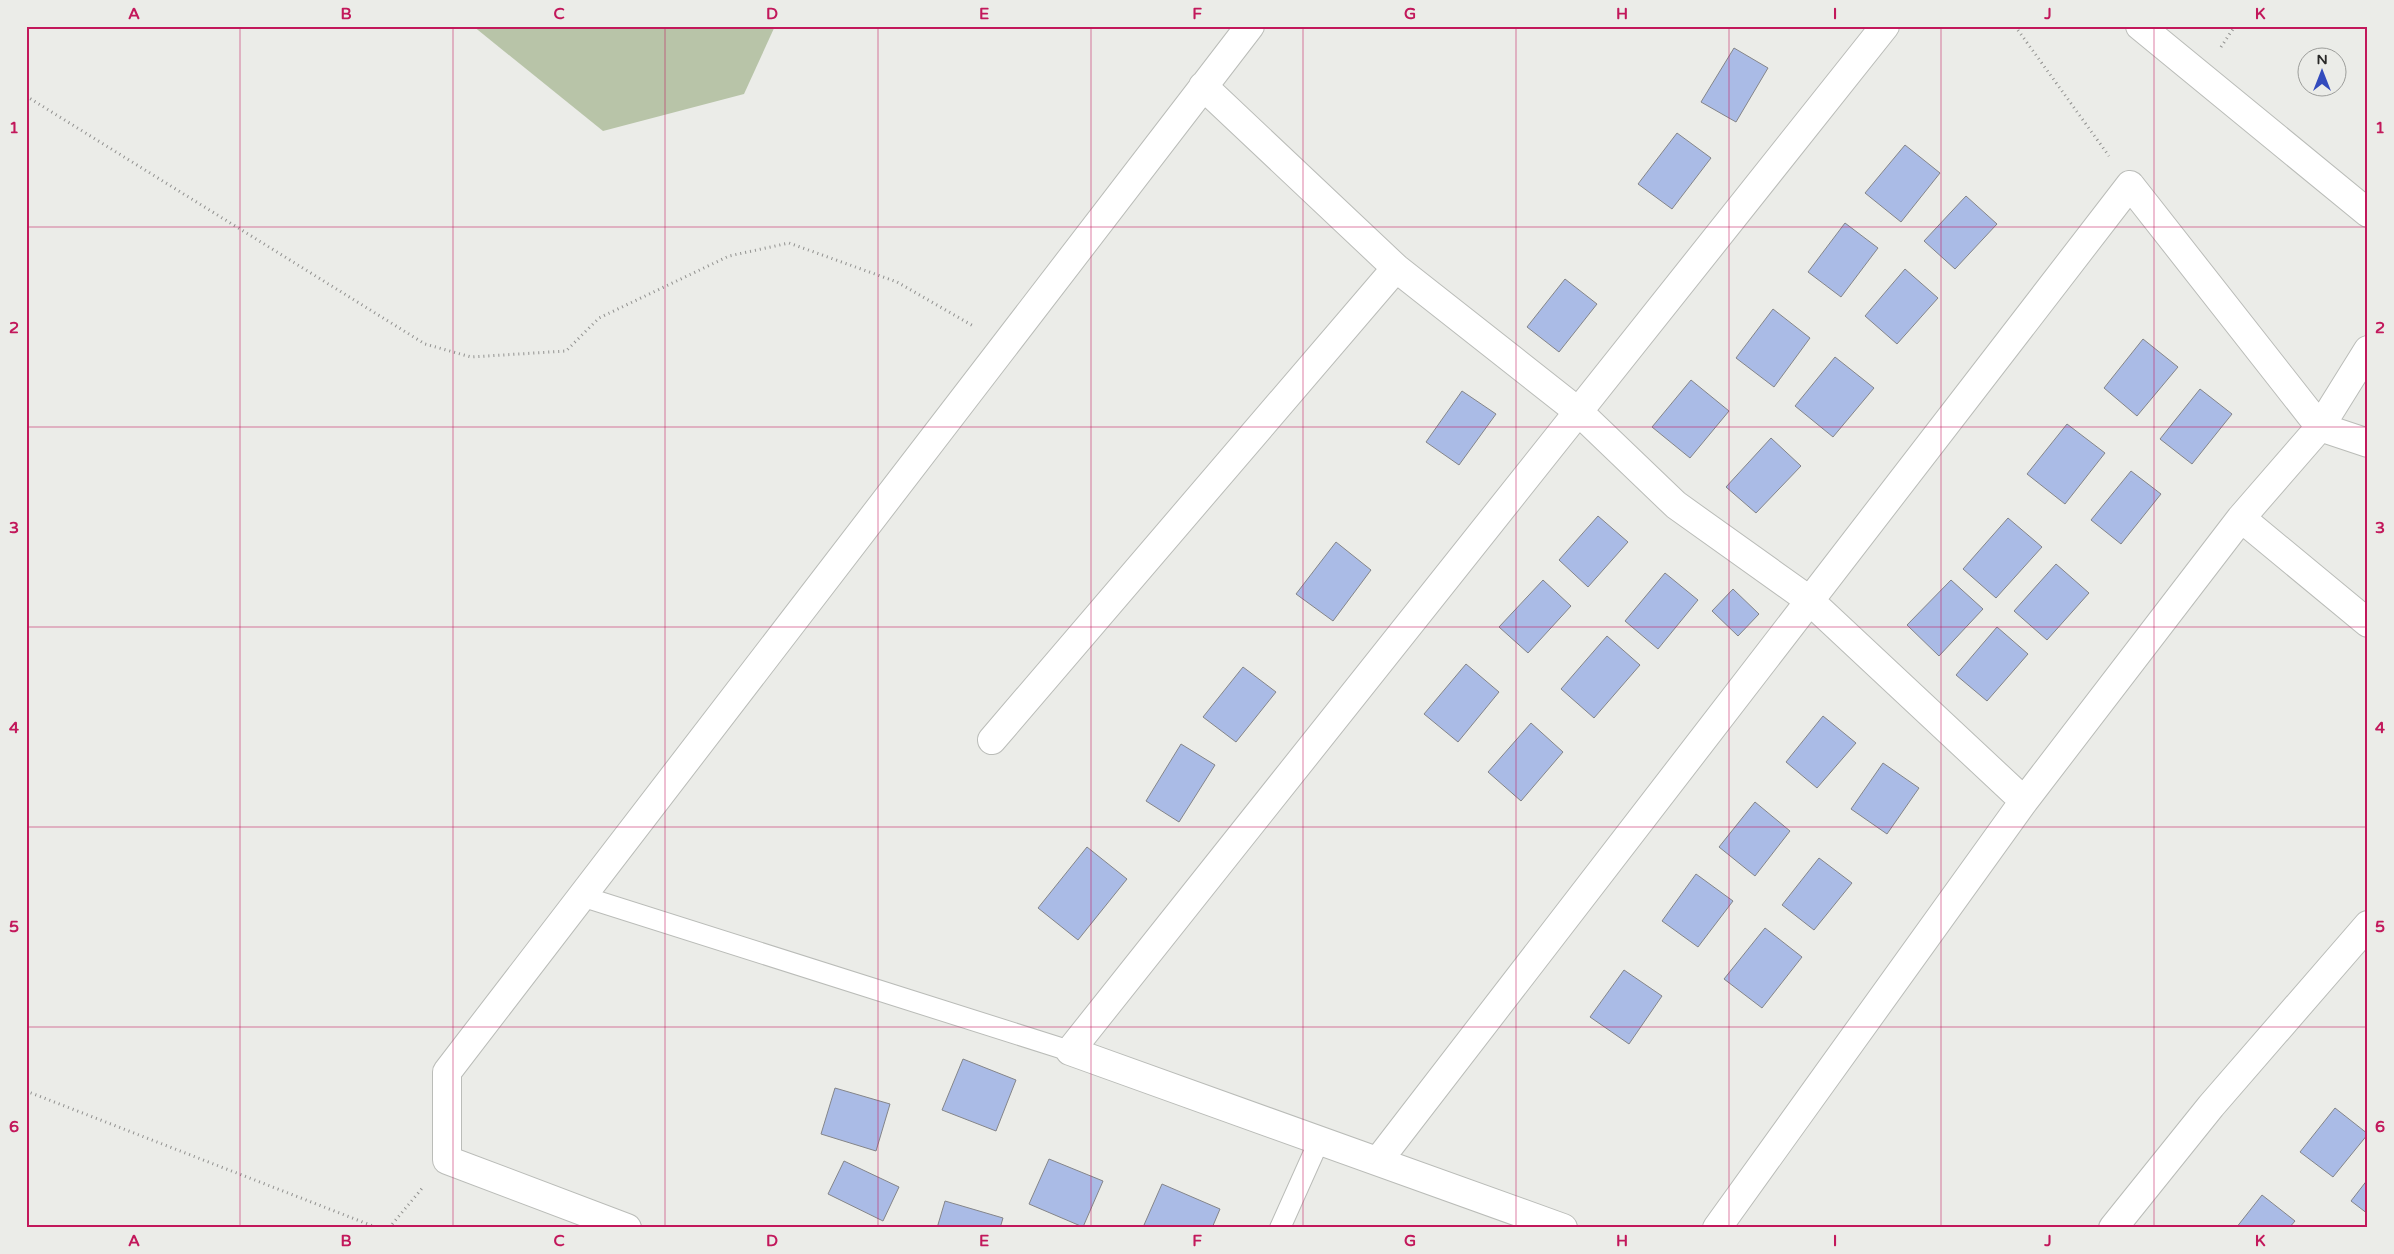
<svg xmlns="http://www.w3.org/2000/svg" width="2394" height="1254" font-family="'Varela Round',sans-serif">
	<rect width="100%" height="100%" fill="#ebece8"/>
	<path fill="#b8c4a8" d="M473 26H775L744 94 603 131Z"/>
	<path fill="#aabbe6" stroke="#848589" d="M1734 48 1768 68 1736 122 1701 102Z
		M1677 133 1711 158 1672 209 1638 184Z
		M1905 145 1940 173 1901 222 1865 193Z
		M1966 196 1997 224 1955 269 1924 241Z
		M1845 223 1878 248 1841 297 1808 272Z
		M1905 269 1938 298 1897 344 1865 316Z
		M1565 279 1597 304 1559 352 1527 327Z
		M1773 309 1810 338 1774 387 1736 358Z
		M2143 339 2178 367 2137 416 2104 388Z
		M1835 357 1874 388 1833 437 1795 406Z
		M1691 380 1729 411 1690 458 1652 427Z
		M2200 389 2232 414 2192 464 2160 439Z
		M1462 391 1496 414 1459 465 1426 442Z
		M2067 424 2105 453 2065 504 2027 474Z
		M1771 438 1801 466 1756 513 1726 487Z
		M2131 471 2161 494 2121 544 2091 520Z
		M1598 516 1628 542 1588 587 1559 560Z
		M2008 518 2042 547 1996 598 1963 569Z
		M1336 542 1371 570 1333 621 1296 594Z
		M2056 564 2089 593 2047 640 2014 611Z
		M1665 573 1698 600 1658 649 1625 621Z
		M1543 580 1571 606 1528 653 1499 627Z
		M1951 580 1983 609 1939 656 1907 625Z
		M1733 589 1759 614 1738 636 1712 611Z
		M1997 627 2028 654 1987 701 1956 675Z
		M1607 636 1640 665 1594 718 1561 689Z
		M1466 664 1499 692 1458 742 1424 714Z
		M1243 667 1276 692 1236 742 1203 717Z
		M1823 716 1856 743 1817 788 1786 762Z
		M1531 723 1563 752 1521 801 1488 772Z
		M1181 744 1215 765 1179 822 1146 801Z
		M1883 763 1919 788 1887 834 1851 809Z
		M1755 802 1790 831 1755 876 1719 847Z
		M1087 847 1127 879 1078 940 1038 908Z
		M1819 858 1852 883 1814 930 1782 905Z
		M1696 874 1733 901 1698 947 1662 921Z
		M1765 928 1802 957 1762 1008 1724 979Z
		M1624 970 1662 996 1629 1044 1590 1017Z
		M963 1059 1016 1080 996 1131 942 1110Z
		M835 1088 890 1104 876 1151 821 1134Z
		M2335 1108 2368 1134 2333 1177 2300 1152Z
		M1049 1159 1103 1181 1083 1227 1029 1204Z
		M844 1161 899 1187 883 1221 828 1194Z
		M2368 1179V1214L2351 1201Z
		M1162 1184 1220 1209 1212 1228H1151L1144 1225Z
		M2262 1195 2295 1221 2289 1228H2236Z
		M945 1201 1003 1218 1000 1228H937Z"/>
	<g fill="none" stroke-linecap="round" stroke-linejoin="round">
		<g stroke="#babcb8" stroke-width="22">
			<path id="service" d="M581 896 1070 1051
				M1280 1228 1319 1141"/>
		</g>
		<g stroke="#babcb8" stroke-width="30">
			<path id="minor" d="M2140 26 2368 213
				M1203 86 1396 268 1580 413 1676 505 1809 600 2024 801
				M2241 518 2368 623
				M992 740 1396 268
				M1378 1161 2130 185 2320 427 2368 443
				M627 1228 447 1160V1072L1250 26
				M1563 1228 1070 1051 1885 26
				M1717 1228 2024 801 2241 518 2320 427 2368 350
				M2113 1228 2211 1106 2368 925"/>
		</g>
		<path stroke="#91918f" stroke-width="3" stroke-dasharray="1 4" stroke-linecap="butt" d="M2015 26 2109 156
			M2221 47 2235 26
			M26 96 425 344 471 357 566 351 599 318 729 256 789 243 897 282 975 327
			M26 1091 378 1228
			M389 1228 424 1186"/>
		<use href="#service" stroke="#fff" stroke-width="20"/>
		<use href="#minor" stroke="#fff" stroke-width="28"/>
	</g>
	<path fill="none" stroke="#c2185b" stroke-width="1" stroke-opacity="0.55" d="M240 26V1228M453 26V1228M665 26V1228M878 26V1228M1091 26V1228M1303 26V1228M1516 26V1228M1729 26V1228M1941 26V1228M2154 26V1228M26 227H2368M26 427H2368M26 627H2368M26 827H2368M26 1027H2368"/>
	<rect width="2394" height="1254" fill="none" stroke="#ebece8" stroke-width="55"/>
	<g transform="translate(2322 72)"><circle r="24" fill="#ebece8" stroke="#9d9e9b"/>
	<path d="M0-4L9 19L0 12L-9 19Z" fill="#334bbd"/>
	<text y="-8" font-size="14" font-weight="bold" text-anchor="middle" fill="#292928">N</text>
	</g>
	<rect x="28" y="28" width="2338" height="1198" fill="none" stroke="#c2185b" stroke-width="2"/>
	<g font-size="16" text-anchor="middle" font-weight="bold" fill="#c2185b">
		<text x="134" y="19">A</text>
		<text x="346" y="19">B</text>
		<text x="559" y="19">C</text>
		<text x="772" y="19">D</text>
		<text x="984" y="19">E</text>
		<text x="1197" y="19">F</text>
		<text x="1410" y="19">G</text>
		<text x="1622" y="19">H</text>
		<text x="1835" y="19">I</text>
		<text x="2048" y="19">J</text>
		<text x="2260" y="19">K</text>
		<text x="14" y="133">1</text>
		<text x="2380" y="133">1</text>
		<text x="14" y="333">2</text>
		<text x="2380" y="333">2</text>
		<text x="14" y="533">3</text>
		<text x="2380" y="533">3</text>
		<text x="14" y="733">4</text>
		<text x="2380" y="733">4</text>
		<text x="14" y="932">5</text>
		<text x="2380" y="932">5</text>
		<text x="14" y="1132">6</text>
		<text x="2380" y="1132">6</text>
		<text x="134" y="1246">A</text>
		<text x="346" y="1246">B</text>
		<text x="559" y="1246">C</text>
		<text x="772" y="1246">D</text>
		<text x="984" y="1246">E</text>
		<text x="1197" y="1246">F</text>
		<text x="1410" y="1246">G</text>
		<text x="1622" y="1246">H</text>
		<text x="1835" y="1246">I</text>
		<text x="2048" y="1246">J</text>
		<text x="2260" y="1246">K</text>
	</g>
</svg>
